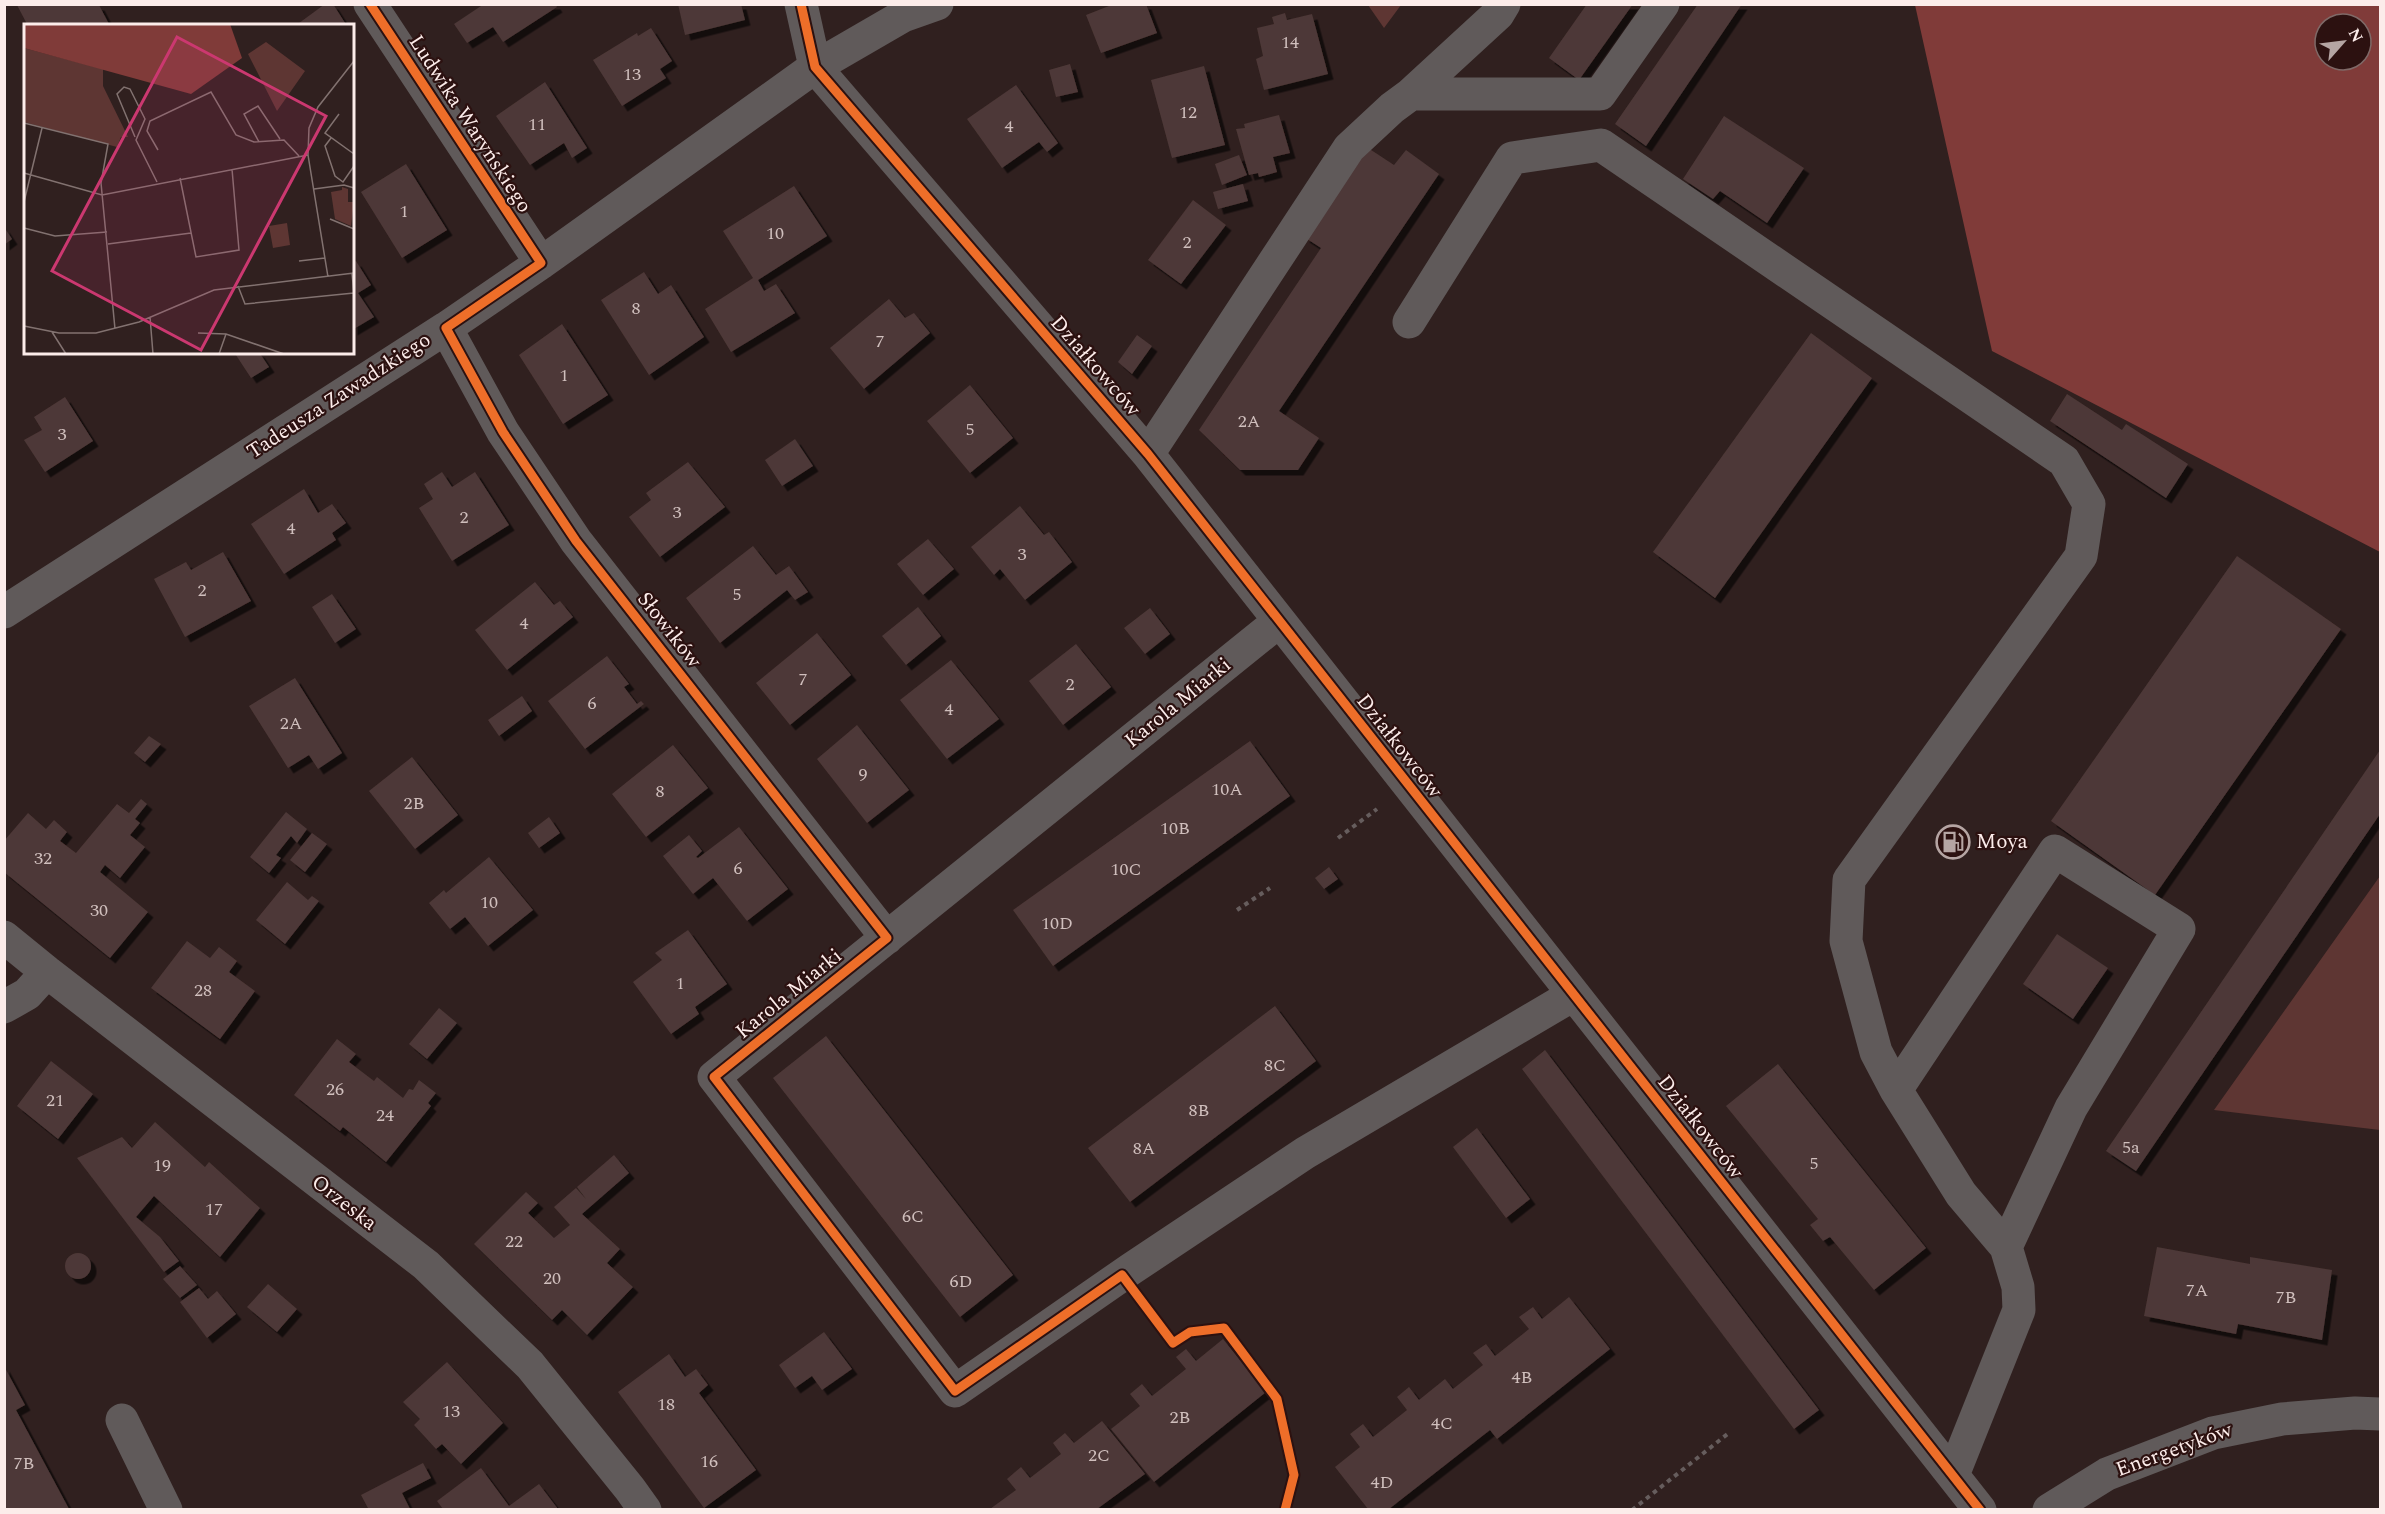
<svg xmlns="http://www.w3.org/2000/svg" width="2385" height="1514" font-family="Spectral,serif">
	<defs>
		<filter id="shadow"><feDropShadow dx="5.5" dy="5.5" stdDeviation="0" flood-color="#0009"/></filter>
	</defs>
	<rect width="100%" height="100%" fill="#30201f"/>
	<path fill="#5e3633" d="M1368 5H1401L1384 28Z
		M2380 876V1130L2214 1110Z"/>
	<path fill="#803b39" fill-rule="evenodd" d="M1915 5H2380V552L1992 351ZM2325 24H2361V60H2325Z"/>
	<path fill="#4d3837" filter="url(#shadow)" d="M325 4H333L347 26H295Z
		M484 4H555L557 7 503 42 493 27 467 43 454 24Z
		M678 4H741L745 20 685 35Z
		M1114 4H1146L1157 33 1101 53 1086 15Z
		M1587 4H1633L1579 80 1549 58Z
		M1698 4H1742L1646 146 1615 124Z
		M17 5H99L110 26H28Z
		M1285 13 1287 20 1312 14 1328 74 1264 90 1256 59 1263 56 1257 28 1274 24 1272 17Z
		M651 28 672 61 660 69 666 78 622 106 593 60 637 33 638 36Z
		M1070 64 1078 92 1056 97 1049 70Z
		M1204 66 1225 145 1172 158 1151 80Z
		M545 82 587 148 572 158 564 143 530 165 496 116Z
		M1016 85 1058 143 1047 152 1039 142 1002 168 967 119Z
		M1279 115 1290 153 1273 157 1277 172 1259 177 1258 173 1249 175 1236 129 1245 128 1244 124Z
		M1724 116 1804 168 1767 223 1720 191 1713 199 1683 179Z
		M1365 146 1394 165 1406 150 1439 174 1279 411 1319 438 1298 470H1240L1199 430 1321 248 1304 237Z
		M1239 155 1247 175 1222 185 1215 164Z
		M406 164 447 230 402 258 361 192Z
		M1243 184 1248 201 1218 209 1213 192Z
		M794 186 827 236 758 280 764 291 776 284 795 313 731 352 705 309 753 278 723 231Z
		M1193 200 1226 225 1181 284 1148 260Z
		M4 227 12 239 4 245Z
		M356 261 371 285 358 293 374 317 352 330V263Z
		M644 272 658 294 671 285 704 337 649 375 601 300Z
		M889 299 905 318 914 313 930 333 864 389 830 348Z
		M562 324 608 395 563 424 519 355Z
		M1811 333 1872 378 1715 598 1653 552Z
		M1137 335 1152 346 1132 374 1118 362Z
		M234 352H259L269 367 251 378Z
		M970 385 1013 438 970 473 927 421Z
		M2067 394 2122 430 2126 424 2188 464 2166 498 2050 421Z
		M65 397 93 441 45 472 24 440 42 430 34 417Z
		M795 439 813 466 782 486 765 460Z
		M688 462 725 507 660 557 629 517 651 500 646 493Z
		M442 472 452 487 475 472 509 525 452 561 419 508 433 499 424 484Z
		M304 489 318 513 332 504 346 523 332 533 336 540 284 574 251 524Z
		M1020 506 1044 535 1049 532 1072 562 1025 600 1000 569 994 575 971 547Z
		M928 539 954 569 923 595 897 564Z
		M753 546 776 575 789 566 808 592 795 600 787 590 720 643 686 598Z
		M223 552 251 601 185 637 154 579 186 562 191 570Z
		M2237 556 2341 629 2155 895 2051 821Z
		M535 582 554 605 560 601 573 617 507 670 475 630Z
		M332 594 356 629 335 643 312 607Z
		M918 607 941 636 906 665 882 636Z
		M1150 608 1170 634 1145 654 1124 628Z
		M817 633 851 675 790 725 756 683Z
		M1076 644 1111 687 1063 725 1029 681Z
		M607 656 629 684 624 687 637 704 641 701 644 704 585 749 548 701Z
		M951 660 999 719 947 759 900 700Z
		M295 678 342 753 318 769 309 755 288 768 249 706Z
		M522 696 532 711 499 736 488 720Z
		M857 725 909 790 867 823 817 759Z
		M149 736 161 744 145 762 134 753Z
		M1250 741 1290 796 1053 966 1013 910Z
		M673 745 708 788 646 837 612 794Z
		M2380 750V814L2136 1171 2106 1151Z
		M412 757 458 815 415 849 369 791Z
		M141 799 147 804 135 819 140 823 130 835 145 847 120 878 105 865 100 872 148 912 110 958 4 872V841L28 813 46 829 54 820 67 832 60 841 76 853 117 804 129 813Z
		M286 812 307 829 297 843 291 836 276 855 281 858 269 873 250 857Z
		M549 817 560 833 539 848 528 833Z
		M739 827 788 889 747 921 713 878 693 894 663 856 689 835 702 851 696 857 698 858Z
		M312 833 327 844 305 872 290 860Z
		M489 857 533 910 488 946 465 917 450 929 429 903 444 890 446 893Z
		M1329 867 1338 879 1324 889 1315 878Z
		M287 882 308 900 312 896 319 901 285 944 256 920Z
		M688 930 727 984 695 1007 699 1014 671 1034 633 982 662 960 655 953Z
		M2057 934 2108 968 2073 1019 2023 984Z
		M187 941 210 958 219 947 237 961 229 972 255 991 220 1039 151 988Z
		M1275 1006 1316 1061 1130 1202 1088 1148Z
		M439 1008 457 1023 427 1059 409 1044Z
		M826 1036 1013 1275 960 1317 773 1078Z
		M337 1039 356 1054 349 1062 374 1081 377 1077 403 1098 409 1089 413 1090 419 1080 436 1093 428 1103 431 1106 386 1162 343 1127 340 1131 294 1095Z
		M1545 1050 1819 1410 1794 1429 1522 1069Z
		M51 1061 93 1094 58 1139 17 1106Z
		M1778 1064 1926 1248 1874 1290 1830 1237 1823 1241 1810 1225 1818 1219 1726 1106Z
		M155 1122 205 1167 209 1162 260 1208 220 1257 154 1196 136 1217 160 1237 179 1261 164 1272 77 1158 122 1137 132 1148Z
		M1477 1128 1530 1199 1506 1218 1453 1147Z
		M614 1155 629 1173 582 1214 620 1249 607 1263 633 1287 587 1335 562 1310 552 1320 474 1244 526 1192 538 1203 528 1213 554 1238 570 1225 554 1207 576 1188 586 1199 577 1187Z
		M2157 1247 2250 1264V1257L2332 1270 2322 1340 2238 1324 2236 1334 2144 1316Z
		M65 1266a13 13 0 1 1 26 0a13 13 0 1 1-26 0Z
		M180 1266 197 1285 180 1298 163 1279Z
		M268 1284 297 1309 277 1332 247 1307Z
		M199 1288 208 1299 217 1291 236 1314 207 1338 180 1302Z
		M1569 1297 1610 1349 1497 1439 1490 1430 1389 1509H1368L1335 1467 1360 1447 1350 1434 1363 1424 1373 1437 1407 1410 1397 1397 1409 1387 1419 1400 1445 1379 1453 1389 1483 1365 1473 1353 1486 1344 1495 1356 1529 1329 1519 1317 1533 1307 1542 1319Z
		M824 1332 852 1369 822 1390 812 1376 795 1388 779 1365Z
		M1223 1339 1266 1392 1154 1482 1111 1429 1140 1406 1130 1394 1142 1384 1152 1396 1186 1369 1176 1357 1186 1349 1196 1361Z
		M669 1354 685 1377 696 1369 708 1385 699 1393 756 1470 704 1508 618 1392Z
		M447 1362 503 1423 461 1464 442 1444 436 1449 414 1425 420 1419 403 1402Z
		M4 1366 25 1405 16 1410 69 1509H4Z
		M1102 1421 1145 1474 1097 1509H990L1016 1490 1007 1479 1021 1467 1030 1478 1061 1454 1053 1443 1065 1433 1074 1443Z
		M423 1463 431 1478 402 1493 410 1509 369 1510 361 1495Z
		M481 1468 509 1506 539 1484 558 1509H443L437 1501Z"/>
	<g fill="none" stroke-linecap="round" stroke-linejoin="round">
		<path stroke="#665d5d" stroke-width="4" stroke-dasharray="4.5 4.5" stroke-linecap="butt" d="M1338 838 1377 809
			M1237 910 1270 888
			M1144 1304 1173 1343 1190 1332 1224 1328 1277 1399 1294 1475 1285 1510
			M1632 1510 1730 1432"/>
		<path stroke="#605a5a" stroke-width="33" d="M370 4 541 263
			M801 4 815 67 1148 454 1980 1510
			M1411 94 1498 14 1504 4
			M1409 322 1512 158 1601 145 2064 461 2089 504 2081 556 1849 880 1846 941 1876 1052 1896 1090 1961 1194 2006 1247 2018 1287 2019 1310 1953 1475
			M446 328 503 432 576 541 887 938
			M1148 454 1349 148 1392 108 1411 94H1600L1663 4
			M4 612 446 328 541 263 815 67 903 16 937 4
			M1278 622 714 1077 955 1391 1131 1269 1305 1153 1573 995
			M4 937 47 972 426 1265 530 1365 630 1489 645 1510
			M4 1007 27 994 47 972
			M1896 1090 2055 851 2179 929 2071 1108 2006 1247
			M122 1420 166 1510
			M2049 1510 2107 1474 2213 1433 2282 1419 2355 1413 2380 1414"/>
		<g stroke="#2c1110" stroke-width="13">
			<path id="cycleway" d="M370 4 541 263 446 328 503 432 576 541 887 938 714 1077 955 1391 1122 1275 1173 1343 1190 1332 1224 1328 1277 1399 1294 1475 1285 1510
				M801 4 815 67 1148 454 1980 1510"/>
		</g>
		<use href="#cycleway" stroke="#ee6e29" stroke-width="9"/>
	</g>
	<defs>
		<g id="fuel-ring" transform="scale(1.725)"><circle r="9.5" fill="#2c1110" stroke="#b5a5a3" stroke-width="1.5"/><path d="M-5.5-6h7V0h2V4h1.3V-2.5L3-4.5l.8-.8L6-3V5H2.5V1h-1V6h-7ZM-4.2-4.7v3.2H.2V-4.7Z" fill="#b5a5a3"/></g>
	</defs>
	<g fill-rule="evenodd">
		<use href="#fuel-ring" x="1953" y="842"/>
	</g>
	<g text-anchor="middle" dominant-baseline="central" stroke-width="4.5" stroke-linejoin="round" paint-order="stroke">
		<g font-size="18" fill="#d0bfbd">
			<text x="1290" y="42">14</text>
			<text x="632" y="74">13</text>
			<text x="1188" y="112">12</text>
			<text x="537" y="124">11</text>
			<text x="1009" y="126">4</text>
			<text x="404" y="211">1</text>
			<text x="775" y="233">10</text>
			<text x="1187" y="242">2</text>
			<text x="636" y="308">8</text>
			<text x="880" y="341">7</text>
			<text x="564" y="375">1</text>
			<text x="1249" y="421">2A</text>
			<text x="970" y="429">5</text>
			<text x="62" y="434">3</text>
			<text x="677" y="512">3</text>
			<text x="464" y="517">2</text>
			<text x="291" y="528">4</text>
			<text x="1022" y="554">3</text>
			<text x="202" y="590">2</text>
			<text x="737" y="594">5</text>
			<text x="524" y="623">4</text>
			<text x="803" y="679">7</text>
			<text x="1070" y="684">2</text>
			<text x="592" y="703">6</text>
			<text x="949" y="709">4</text>
			<text x="291" y="723">2A</text>
			<text x="863" y="774">9</text>
			<text x="1227" y="789">10A</text>
			<text x="660" y="791">8</text>
			<text x="414" y="803">2B</text>
			<text x="1175" y="828">10B</text>
			<text x="43" y="858">32</text>
			<text x="738" y="868">6</text>
			<text x="1126" y="869">10C</text>
			<text x="489" y="902">10</text>
			<text x="99" y="910">30</text>
			<text x="1057" y="923">10D</text>
			<text x="680" y="983">1</text>
			<text x="203" y="990">28</text>
			<text x="1275" y="1065">8C</text>
			<text x="335" y="1089">26</text>
			<text x="55" y="1100">21</text>
			<text x="1199" y="1110">8B</text>
			<text x="385" y="1115">24</text>
			<text x="2131" y="1147">5a</text>
			<text x="1144" y="1148">8A</text>
			<text x="1814" y="1163">5</text>
			<text x="162" y="1165">19</text>
			<text x="214" y="1209">17</text>
			<text x="913" y="1216">6C</text>
			<text x="514" y="1241">22</text>
			<text x="552" y="1278">20</text>
			<text x="961" y="1281">6D</text>
			<text x="2197" y="1290">7A</text>
			<text x="2286" y="1297">7B</text>
			<text x="1522" y="1377">4B</text>
			<text x="666" y="1404">18</text>
			<text x="451" y="1411">13</text>
			<text x="1180" y="1417">2B</text>
			<text x="1442" y="1423">4C</text>
			<text x="1099" y="1455">2C</text>
			<text x="709" y="1461">16</text>
			<text x="24" y="1463">7B</text>
			<text x="1382" y="1482">4D</text>
		</g>
		<g font-size="21" fill="#fcecea" stroke="#2c1110">
			<text transform="translate(470 124) rotate(57)">Ludwika Waryńskiego</text>
			<text transform="translate(1095 366) rotate(49)">Działkowców</text>
			<text transform="translate(339 396) rotate(-33)">Tadeusza Zawadzkiego</text>
			<text transform="translate(669 630) rotate(52)">Słowików</text>
			<text transform="translate(1178 703) rotate(-39)">Karola Miarki</text>
			<text transform="translate(1399 746) rotate(52)">Działkowców</text>
			<text transform="translate(789 994) rotate(-39)">Karola Miarki</text>
			<text transform="translate(1700 1127) rotate(52)">Działkowców</text>
			<text transform="translate(344 1203) rotate(38)">Orzeska</text>
			<text transform="translate(2174 1450) rotate(-20)">Energetyków</text>
		</g>
		<g font-size="21" fill="#fcecea" stroke="#2c1110" text-anchor="start">
			<text x="1976" y="842">Moya</text>
		</g>
	</g>
	<g transform="translate(24 24)">
		<rect width="330" height="330" fill="#30201f"/>
		<path d="M242 18 281 47 253 87 224 30ZM0 24 79 45V62L104 113H97L93 123 0 98ZM318 163 324 165V178H330L327 202 311 195 307 168 318 166ZM263 199 266 221 249 224 245 202Z" fill="#5e3633"/>
		<path d="M0 0H206L218 34 167 70 0 24Z" fill="#803b39"/>
		<path fill="none" stroke="#827270" stroke-width="1.5" d="M315 90 301 109 330 130M0 99 84 120 77 159 91 305M111 113 93 70 100 63 106 65 121 95 112 116 133 158M307 114 301 122 311 152 319 158 330 142M235 118 220 90 234 82 256 115M134 126 123 107 126 97 187 68 212 111 230 118 260 116 275 132M0 149 78 171 284 131M156 154 172 233 215 226 208 145M290 165 320 161 330 164M0 178 18 104M306 195 330 205M0 204 31 212 83 208M84 220 167 209M275 237 301 234M328 250 330 269M304 253 284 131 285 104 294 83 330 37M214 262 221 280 330 269M126 293 129 330M0 302 35 309H72L115 298 190 266 330 249M28 308 42 330M174 309 202 310 260 330M195 330 202 310"/>
		<path fill="#cb3870" fill-opacity="0.15" stroke="#cb3870" stroke-width="3" d="M153 13 302 92 177 326 28 247Z"/>
		<rect width="330" height="330" fill="none" stroke="#fcecea" stroke-width="3"/>
	</g>
	<rect width="2385" height="1514" fill="none" stroke="#fcecea" stroke-width="12"/>
	<g transform="translate(2343 42) rotate(62)"><circle r="28" fill="#2c1110" stroke="#7f6967" stroke-width="1.5"/>
	<path d="M0-4.5L10 22L0 15L-10 22Z" fill="#b5a5a3"/>
	<text y="-9" font-size="16" font-weight="bold" text-anchor="middle" fill="#fcecea">N</text>
	</g>
</svg>
